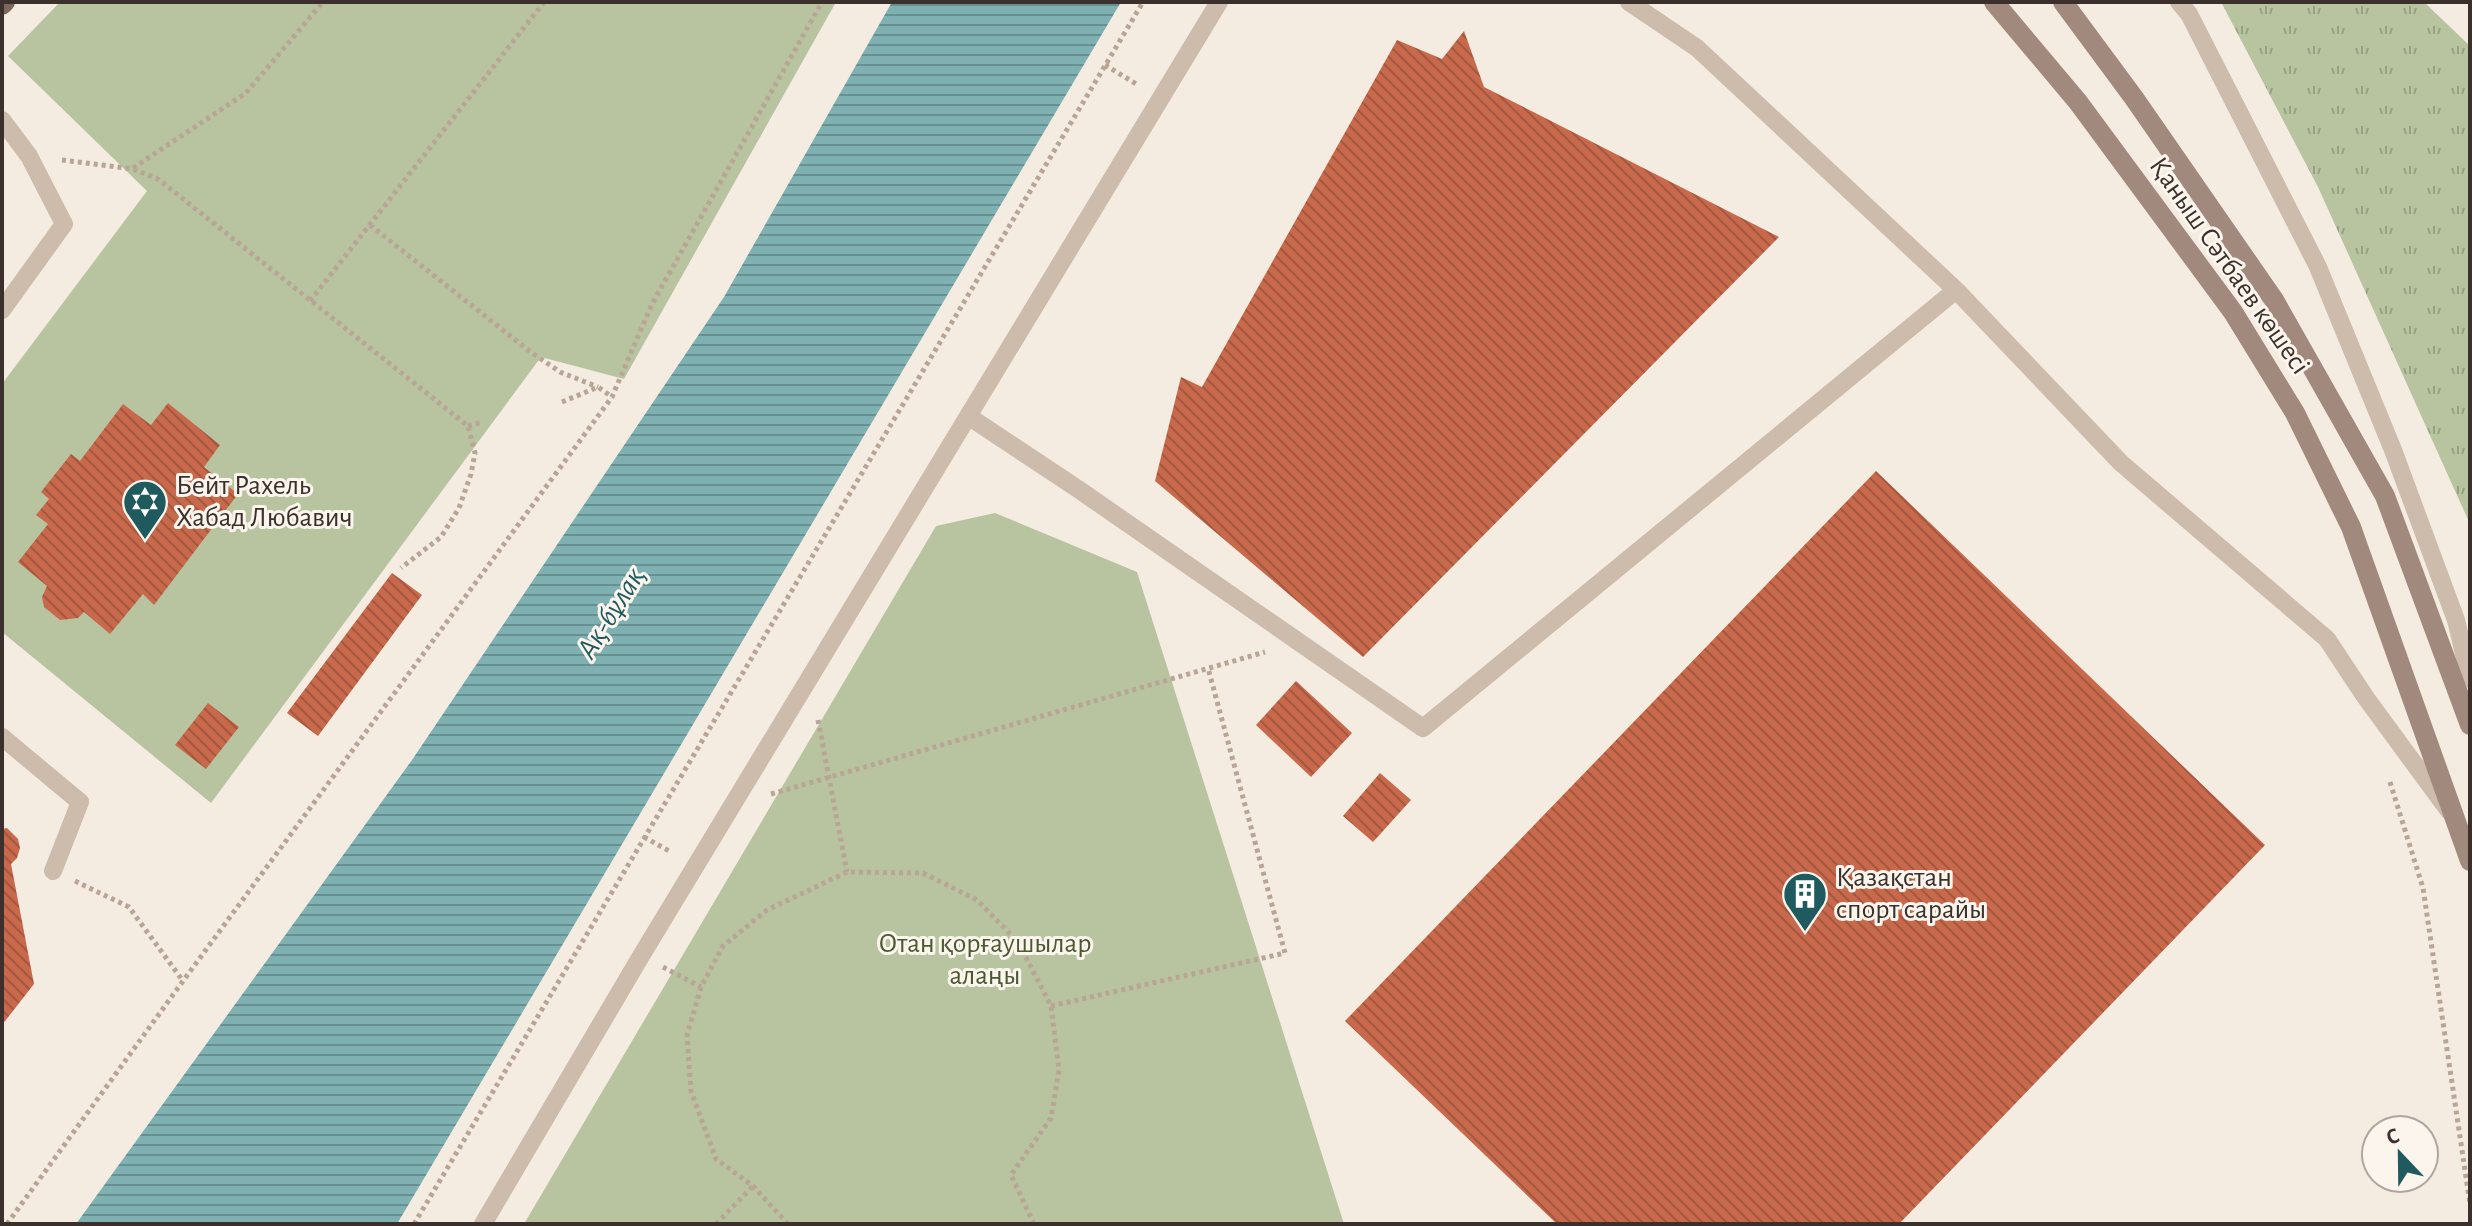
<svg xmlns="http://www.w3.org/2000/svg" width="2472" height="1226" font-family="'Alegreya Sans',sans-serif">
	<defs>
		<pattern id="grass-tufts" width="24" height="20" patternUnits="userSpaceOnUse" patternTransform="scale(2)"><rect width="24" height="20" fill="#b8c4a0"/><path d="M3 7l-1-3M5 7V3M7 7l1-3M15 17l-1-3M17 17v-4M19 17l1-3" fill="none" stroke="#97a083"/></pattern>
		<pattern id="water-rules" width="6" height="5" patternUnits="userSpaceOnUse" patternTransform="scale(2)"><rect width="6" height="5" fill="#7fb0b2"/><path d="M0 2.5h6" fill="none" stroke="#699091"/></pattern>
		<pattern id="building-back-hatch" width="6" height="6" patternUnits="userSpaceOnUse" patternTransform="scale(2)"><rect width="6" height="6" fill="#c8694b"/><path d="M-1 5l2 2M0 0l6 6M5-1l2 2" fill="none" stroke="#a4573f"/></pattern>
	</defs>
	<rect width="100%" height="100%" fill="#f4ebe1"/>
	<path fill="url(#grass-tufts)" d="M2221 2H2424L2470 46V524L2318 187Z"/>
	<path fill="#b8c4a0" d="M60 2H836L624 379 541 357 211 803 2 632V384L147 191 8 56Z
		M995 513 1137 572 1344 1224H524L936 526Z"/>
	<path fill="url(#water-rules)" d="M892 2H1121L397 1224H76L412 760 724 297Z"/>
	<path fill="url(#building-back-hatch)" d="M1464 31 1484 87 1779 237 1363 657 1155 481 1181 377 1202 387 1397 40 1442 59Z
		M168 403 220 445 204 467 238 494 154 605 143 594 110 634 84 612 78 618 60 620 44 607 42 597 47 586 18 562 48 524 36 515 49 499 41 492 71 454 80 461 123 404 151 425Z
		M1876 471 2265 845 1899 1224H1557L1345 1021Z
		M392 573 422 595 318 736 287 713Z
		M1296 681 1352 733 1311 777 1256 725Z
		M208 703 239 727 206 769 175 745Z
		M1380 773 1411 800 1373 842 1343 816Z
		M7 828 18 839 20 848 17 858 11 864 34 984 2 1025V829Z"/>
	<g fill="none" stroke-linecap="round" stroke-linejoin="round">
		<path stroke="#b9a596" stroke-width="5" stroke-dasharray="4 4" stroke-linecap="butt" d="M1105 65 1138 85
			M62 160 133 169 158 179 468 426 475 453 471 474 459 508 441 537 401 568
			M133 168 246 93 323 2
			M370 225 528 350 560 372 598 387
			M310 301 544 2
			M562 402 598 387 612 397
			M468 426 483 422
			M818 720 847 872
			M2390 782 2423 888 2470 1204
			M771 794 1265 652
			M644 837 671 852
			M75 881 129 907 183 981
			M663 967 701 987
			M1051 1006 1285 953 1208 668
			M7 1224 183 981 612 397 652 304 822 2
			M414 1224 1143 2
			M716 1224 753 1186
			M788 1224 753 1186 716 1159 691 1091 687 1035 701 987 723 946 767 910 847 872 923 873 977 900 1018 942 1051 1006 1059 1070 1051 1118 1011 1175 1034 1224"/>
		<path stroke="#cdbbac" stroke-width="18" d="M1629 2 1697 48 1956 290 2121 463 2327 639 2366 698 2449 811
			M2179 2 2189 14 2318 267 2393 450 2456 620 2470 679
			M2 120 29 156 64 224 2 310
			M968 416 1078 489 1423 728 1956 290
			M2 737 80 802 53 871
			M483 1224 641 956 1219 2"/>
		<path stroke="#a18a7d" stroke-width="20" d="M1994 2 2078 102 2233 312 2295 413 2351 527 2470 861
			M2063 2 2134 98 2274 300 2385 496 2470 725"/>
		<path stroke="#7d675c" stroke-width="20" d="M2 5 5 2"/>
	</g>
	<defs>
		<g id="synagogue-pin" transform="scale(2.3)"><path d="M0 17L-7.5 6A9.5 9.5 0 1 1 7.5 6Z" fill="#1f5a5e" stroke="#fbf5ee"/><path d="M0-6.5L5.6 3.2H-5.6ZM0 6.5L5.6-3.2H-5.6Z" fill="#fff"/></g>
		<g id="building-pin" transform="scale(2.3)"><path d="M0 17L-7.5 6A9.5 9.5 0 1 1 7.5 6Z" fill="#1f5a5e" stroke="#fbf5ee"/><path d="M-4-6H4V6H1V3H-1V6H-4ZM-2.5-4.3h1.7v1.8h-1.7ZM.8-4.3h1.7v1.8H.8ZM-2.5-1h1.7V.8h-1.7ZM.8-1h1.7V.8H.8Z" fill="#fff"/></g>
	</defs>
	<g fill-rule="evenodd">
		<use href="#synagogue-pin" x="145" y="502"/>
		<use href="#building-pin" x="1805" y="894"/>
	</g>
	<g text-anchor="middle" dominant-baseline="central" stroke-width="6" stroke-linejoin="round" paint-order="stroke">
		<g font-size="28" fill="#3b302b" stroke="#fbf5ee">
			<text transform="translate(2229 266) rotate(55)">Қаныш Сәтбаев көшесі</text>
		</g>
		<g font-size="28" fill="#3b302b" stroke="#fbf5ee" text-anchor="start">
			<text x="176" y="486">Бейт Рахель<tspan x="176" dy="32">Хабад Любавич</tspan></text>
			<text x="1836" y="878">Қазақстан<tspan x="1836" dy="32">спорт сарайы</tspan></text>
		</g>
		<g font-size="28" fill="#4a5a2e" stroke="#fbf5ee">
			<text x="985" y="944">Отан қорғаушылар<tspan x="985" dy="32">алаңы</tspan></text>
		</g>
		<g font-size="30" font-style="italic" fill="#1f5a5e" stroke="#fbf5ee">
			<text transform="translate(611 613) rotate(-58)">Ақ-бұлақ</text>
		</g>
	</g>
	<rect width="2472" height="1226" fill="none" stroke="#3b302b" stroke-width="8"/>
	<g transform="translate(2400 1154) rotate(338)"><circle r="38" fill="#fbf5ee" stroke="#aea6a0" stroke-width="2"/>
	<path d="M0-6L14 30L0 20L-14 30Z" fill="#1f5a5e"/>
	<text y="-12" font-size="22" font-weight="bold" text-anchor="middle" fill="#3b302b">С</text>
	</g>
</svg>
